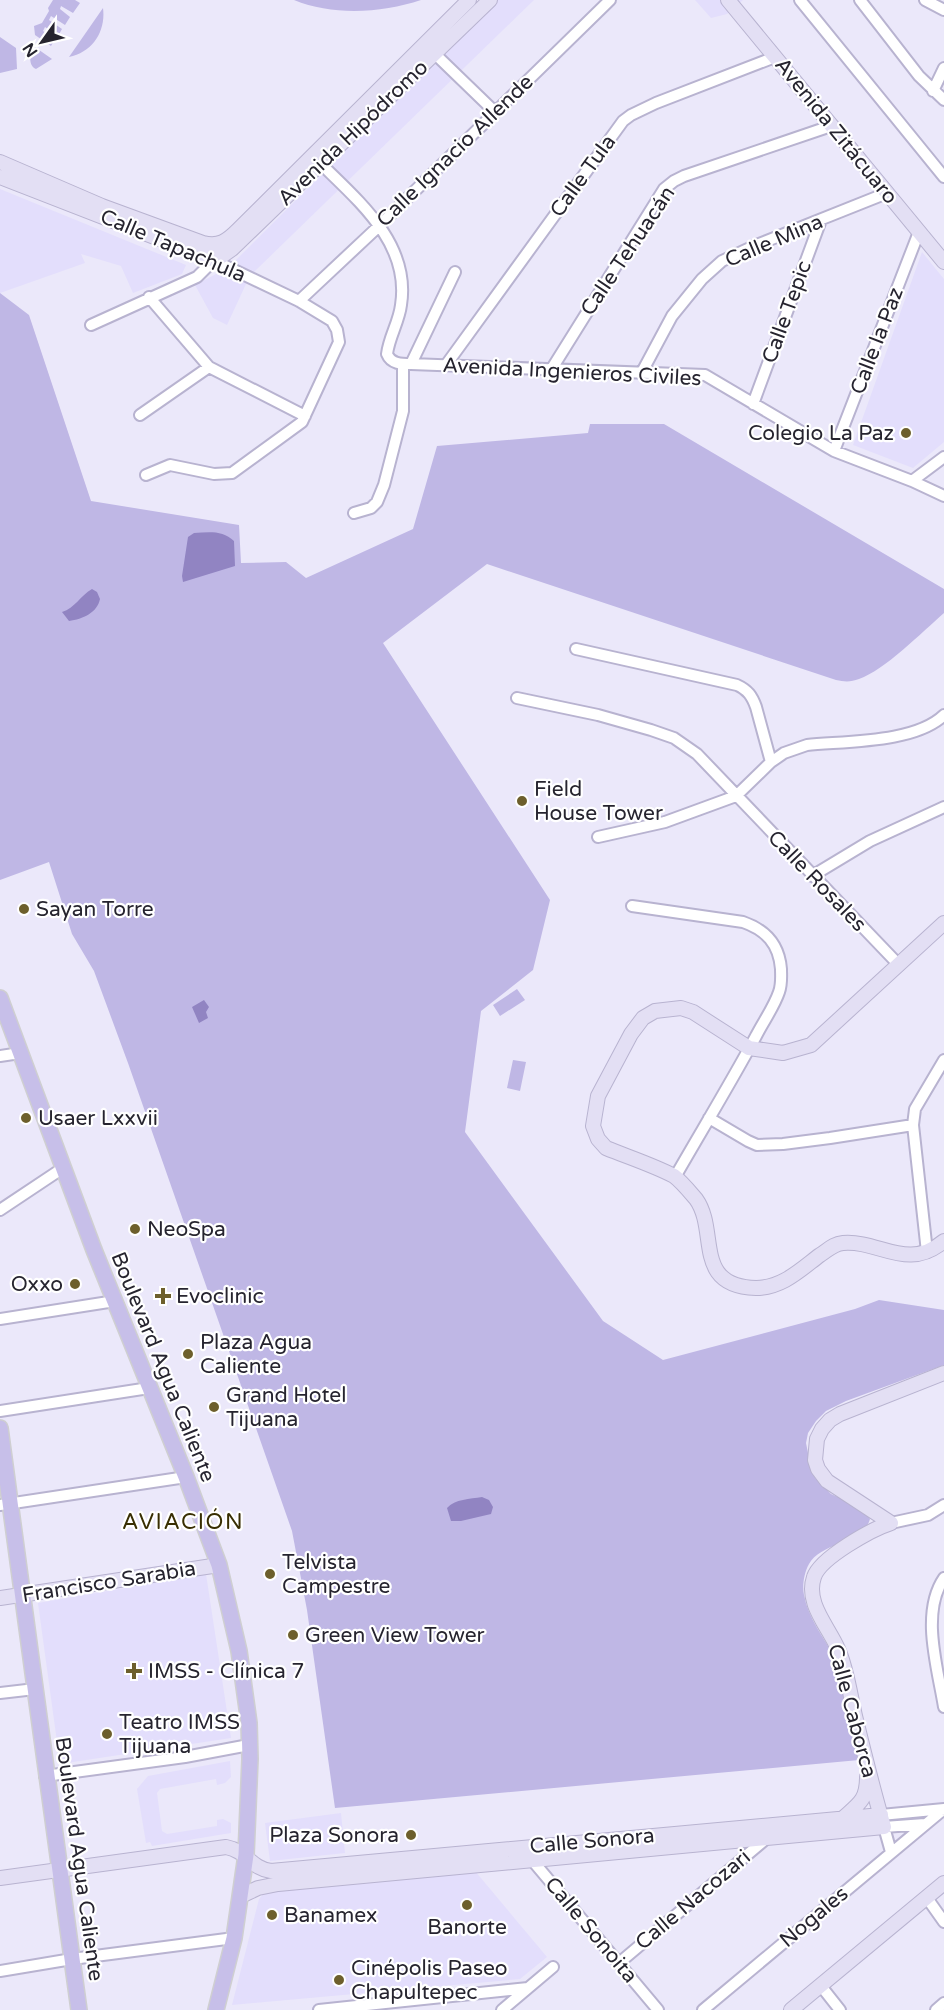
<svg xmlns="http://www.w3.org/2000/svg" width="944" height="2010" font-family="'Varela Round',sans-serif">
	<rect width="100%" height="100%" fill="#ebe8fa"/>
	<path fill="#e3defc" d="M496 0H534L255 271 246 284 227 325 213 318 195 285 216 274 235 261Z
		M695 0H743L727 14 711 18Z
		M0 189 186 265 182 274 133 293 121 266 81 254 85 263 0 293Z
		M922 252 944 279V442L913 468 853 445Z
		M206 1574 231 1738 60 1764 38 1603Z
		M230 1761 231 1777 225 1783 217 1785 216 1779 160 1789 157 1793 162 1831 167 1834 217 1826V1820L223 1819 231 1823V1833L152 1846 150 1842 146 1843 137 1789 148 1776Z
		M341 1813 345 1853 270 1861 265 1823Z
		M475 1871 547 1957 520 1979 232 2005 259 1899 264 1893 273 1889Z"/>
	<path fill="#bfb7e5" d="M53 0H75L80 3 73 13 61 6 60 9 70 17 65 25 51 16 49 20 62 29 58 36 45 27 43 31 55 39 51 46 35 35 34 26 42 23 49 11 48 8Z
		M294 0H421C382 13 333 16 294 0Z
		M103 8C106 31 93 52 69 57Z
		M0 37 16 48 17 69 0 73Z
		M32 45 52 59 36 69C27 65 31 53 32 45Z
		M0 293 29 315 91 501 239 525 241 563 286 562 306 578 413 529 437 446 588 433 590 424H664L944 589V613C922 632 885 670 859 679 851 682 845 682 836 680L487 564 383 643 550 900 533 970 481 1011 465 1132 603 1321 663 1360 855 1309 879 1300 944 1310V1365L846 1401 826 1411 816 1421 808 1433 806 1443 812 1473 816 1479 831 1494 858 1506 866 1513 870 1519C863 1544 821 1542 809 1564 804 1573 802 1586 804 1595 808 1618 824 1637 834 1657 847 1686 852 1728 859 1760L335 1808 307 1610 292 1531 128 1063 94 971 72 934 49 862 0 880Z
		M517 989 525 1000 500 1016 493 1005Z
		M513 1060 526 1062 520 1091 507 1088Z"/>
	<path fill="#9184c2" d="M194 533C209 532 223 530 234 541L235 566 183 582 182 576 188 537Z
		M92 589 97 592 100 599C97 613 83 619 69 621L62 612C75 608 80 596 92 589Z
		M204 1000 209 1007 206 1012 208 1018 199 1023 192 1007Z
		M482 1497 489 1500 493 1507 491 1514 461 1521H451L447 1508C455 1499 470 1499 482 1497Z"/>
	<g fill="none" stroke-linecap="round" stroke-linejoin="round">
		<g stroke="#b8b3d0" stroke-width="14">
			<path id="street" d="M800 0 944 177
				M860 0 919 76 944 100
				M925 0 944 10
				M435 54 495 112
				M933 91 944 68
				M316 159C356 199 411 242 401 305 399 322 389 337 387 354 391 364 401 364 411 364L705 375 834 451 912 481 944 496
				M149 297 209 367 305 416
				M299 301 379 226 610 0
				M91 325 197 277 209 265 214 253
				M411 364 455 272
				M446 365 623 121 631 115 656 103 775 57
				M551 370 664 189 674 181 684 176 831 126
				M642 372 672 316 702 279 722 261 754 246 887 193
				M753 404 821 220
				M140 415 209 367
				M834 451 919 232
				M146 475 170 465 214 474 232 473 302 422 339 342 337 330 332 321 299 301 211 259
				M912 481 944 457
				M354 513 371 508 377 502 384 485 403 411V364
				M576 649 737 685C748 690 752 696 756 707L771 762
				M517 698 598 715 651 730 674 738 697 754 899 965
				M598 837 665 822 736 796 771 762 784 753 807 745C846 741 915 743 944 715
				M812 876 870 841 944 807
				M632 906 743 922C766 930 779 944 781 969 781 976 782 984 779 992 774 1007 763 1022 756 1036 730 1084 702 1130 675 1177
				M0 1056 20 1053
				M709 1118 748 1141 757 1145 783 1144 830 1138 913 1125
				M0 1210 63 1168
				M927 1252 913 1125 915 1109 944 1060
				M0 1319 115 1301
				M0 1411 149 1388
				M0 1505 186 1477
				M891 1523 928 1515 944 1505
				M944 1578C920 1613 938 1669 944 1707
				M0 1693 35 1689
				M45 1776 185 1757 249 1745
				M881 1815 944 1809
				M891 1852 884 1827 925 1824
				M532 1855V1860L658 2010
				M927 1898 944 1922
				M619 1963 767 1838
				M0 1971 72 1959 234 1938
				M821 1986 840 2010
				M319 2010 528 1988
				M502 2010 553 1967
				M703 2010 944 1809
				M936 2010 944 2003"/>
		</g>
		<g stroke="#b8b3d0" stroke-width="16">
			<path id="secondary" d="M728 0 944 262
				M0 162 102 206 203 243C219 247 227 241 238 230L469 0
				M0 177 211 259 222 256 232 249 490 0
				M944 923 811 1045 783 1053 749 1048 693 1012 681 1008 655 1011 643 1018 631 1034 598 1096 593 1126 598 1139 606 1148C628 1157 653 1165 674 1176 681 1181 690 1192 696 1199 719 1231 692 1286 756 1288 782 1288 800 1270 820 1255 828 1250 833 1244 843 1243 880 1240 907 1272 944 1241
				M891 1523 827 1481 818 1469 815 1460 817 1439 822 1429 830 1420 840 1414 944 1373
				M0 1598 219 1565
				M843 1818C859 1804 867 1800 867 1777
				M0 1878 226 1847C247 1851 250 1868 271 1871L881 1815
				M241 1896 258 1888 278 1884 884 1827C873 1790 864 1753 855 1716 850 1694 847 1669 838 1649 828 1626 805 1603 814 1577 820 1558 872 1529 891 1523
				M791 2010 944 1883"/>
		</g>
		<g stroke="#cfcfd1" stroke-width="18">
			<path id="primary" d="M0 998 94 1250 186 1477 219 1565 239 1651 249 1723 250 1759 246 1855 234 1938 216 2010
				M0 1428C27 1622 51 1816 79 2010"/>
		</g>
		<use href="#street" stroke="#fff" stroke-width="10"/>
		<use href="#secondary" stroke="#e3dff4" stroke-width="14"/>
		<use href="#primary" stroke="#c7bfe9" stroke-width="15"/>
	</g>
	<g fill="#6d5f2c" stroke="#fff" stroke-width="2">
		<circle cx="906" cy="433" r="6"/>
		<circle cx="522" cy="801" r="6"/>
		<circle cx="24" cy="909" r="6"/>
		<circle cx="26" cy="1118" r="6"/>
		<circle cx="135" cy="1229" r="6"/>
		<circle cx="75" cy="1284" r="6"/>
		<path d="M160 1287h6v6h6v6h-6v6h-6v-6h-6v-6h6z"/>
		<circle cx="188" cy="1354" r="6"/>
		<circle cx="214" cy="1407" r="6"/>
		<circle cx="270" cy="1574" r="6"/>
		<circle cx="293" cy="1635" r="6"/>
		<path d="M131 1662h6v6h6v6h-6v6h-6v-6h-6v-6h6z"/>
		<circle cx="107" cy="1734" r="6"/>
		<circle cx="411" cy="1835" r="6"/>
		<circle cx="467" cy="1905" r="6"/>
		<circle cx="272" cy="1915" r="6"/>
		<circle cx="339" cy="1980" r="6"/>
	</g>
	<g text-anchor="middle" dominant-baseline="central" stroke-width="4.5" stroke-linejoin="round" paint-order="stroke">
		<g font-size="21" fill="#26242f" stroke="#fff">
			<text transform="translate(836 131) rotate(51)">Avenida Zitácuaro</text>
			<text transform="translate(353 133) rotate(-44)">Avenida Hipódromo</text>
			<text transform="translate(455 151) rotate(-44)">Calle Ignacio Allende</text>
			<text transform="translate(583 176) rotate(-54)">Calle Tula</text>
			<text transform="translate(774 241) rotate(-23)">Calle Mina</text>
			<text transform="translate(173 246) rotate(23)">Calle Tapachula</text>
			<text transform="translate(628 251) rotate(-56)">Calle Tehuacán</text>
			<text transform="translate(787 312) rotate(-70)">Calle Tepic</text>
			<text transform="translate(877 341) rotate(-69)">Calle la Paz</text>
			<text transform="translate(572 372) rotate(3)">Avenida Ingenieros Civiles</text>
			<text transform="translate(817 881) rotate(46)">Calle Rosales</text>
			<text transform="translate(163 1367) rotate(68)">Boulevard Agua Caliente</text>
			<text transform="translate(109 1582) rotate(-9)">Francisco Sarabia</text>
			<text transform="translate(852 1711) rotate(75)">Calle Caborca</text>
			<text transform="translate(592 1841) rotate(-5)">Calle Sonora</text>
			<text transform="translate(79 1859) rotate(82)">Boulevard Agua Caliente</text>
			<text transform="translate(693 1900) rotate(-40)">Calle Nacozari</text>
			<text transform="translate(814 1917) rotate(-40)">Nogales</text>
			<text transform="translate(591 1930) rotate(50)">Calle Sonoita</text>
		</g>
		<g font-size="21" fill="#26242f" stroke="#fff" text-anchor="start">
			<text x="894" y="433" text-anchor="end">Colegio La Paz</text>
			<text x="534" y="789">Field<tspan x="534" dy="24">House Tower</tspan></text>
			<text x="36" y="909">Sayan Torre</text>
			<text x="38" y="1118">Usaer Lxxvii</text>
			<text x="147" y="1229">NeoSpa</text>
			<text x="63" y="1284" text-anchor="end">Oxxo</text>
			<text x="176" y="1296">Evoclinic</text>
			<text x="200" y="1342">Plaza Agua<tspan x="200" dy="24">Caliente</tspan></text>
			<text x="226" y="1395">Grand Hotel<tspan x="226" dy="24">Tijuana</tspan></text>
			<text x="282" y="1562">Telvista<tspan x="282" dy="24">Campestre</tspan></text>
			<text x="305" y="1635">Green View Tower</text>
			<text x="148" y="1671">IMSS - Clínica 7</text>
			<text x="119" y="1722">Teatro IMSS<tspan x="119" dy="24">Tijuana</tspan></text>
			<text x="399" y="1835" text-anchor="end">Plaza Sonora</text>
			<text x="284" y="1915">Banamex</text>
			<text x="467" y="1927" text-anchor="middle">Banorte</text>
			<text x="351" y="1968">Cinépolis Paseo<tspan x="351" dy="24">Chapultepec</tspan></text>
		</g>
		<g font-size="22" letter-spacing="1.5" fill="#382e03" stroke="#fff">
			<text x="183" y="1522">AVIACIÓN</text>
		</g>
	</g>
	<g transform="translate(42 42) rotate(236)" stroke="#ffffff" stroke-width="4.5" paint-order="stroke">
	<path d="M0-4.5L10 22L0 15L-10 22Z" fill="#26242f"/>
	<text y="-9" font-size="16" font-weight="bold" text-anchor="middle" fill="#26242f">N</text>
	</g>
</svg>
